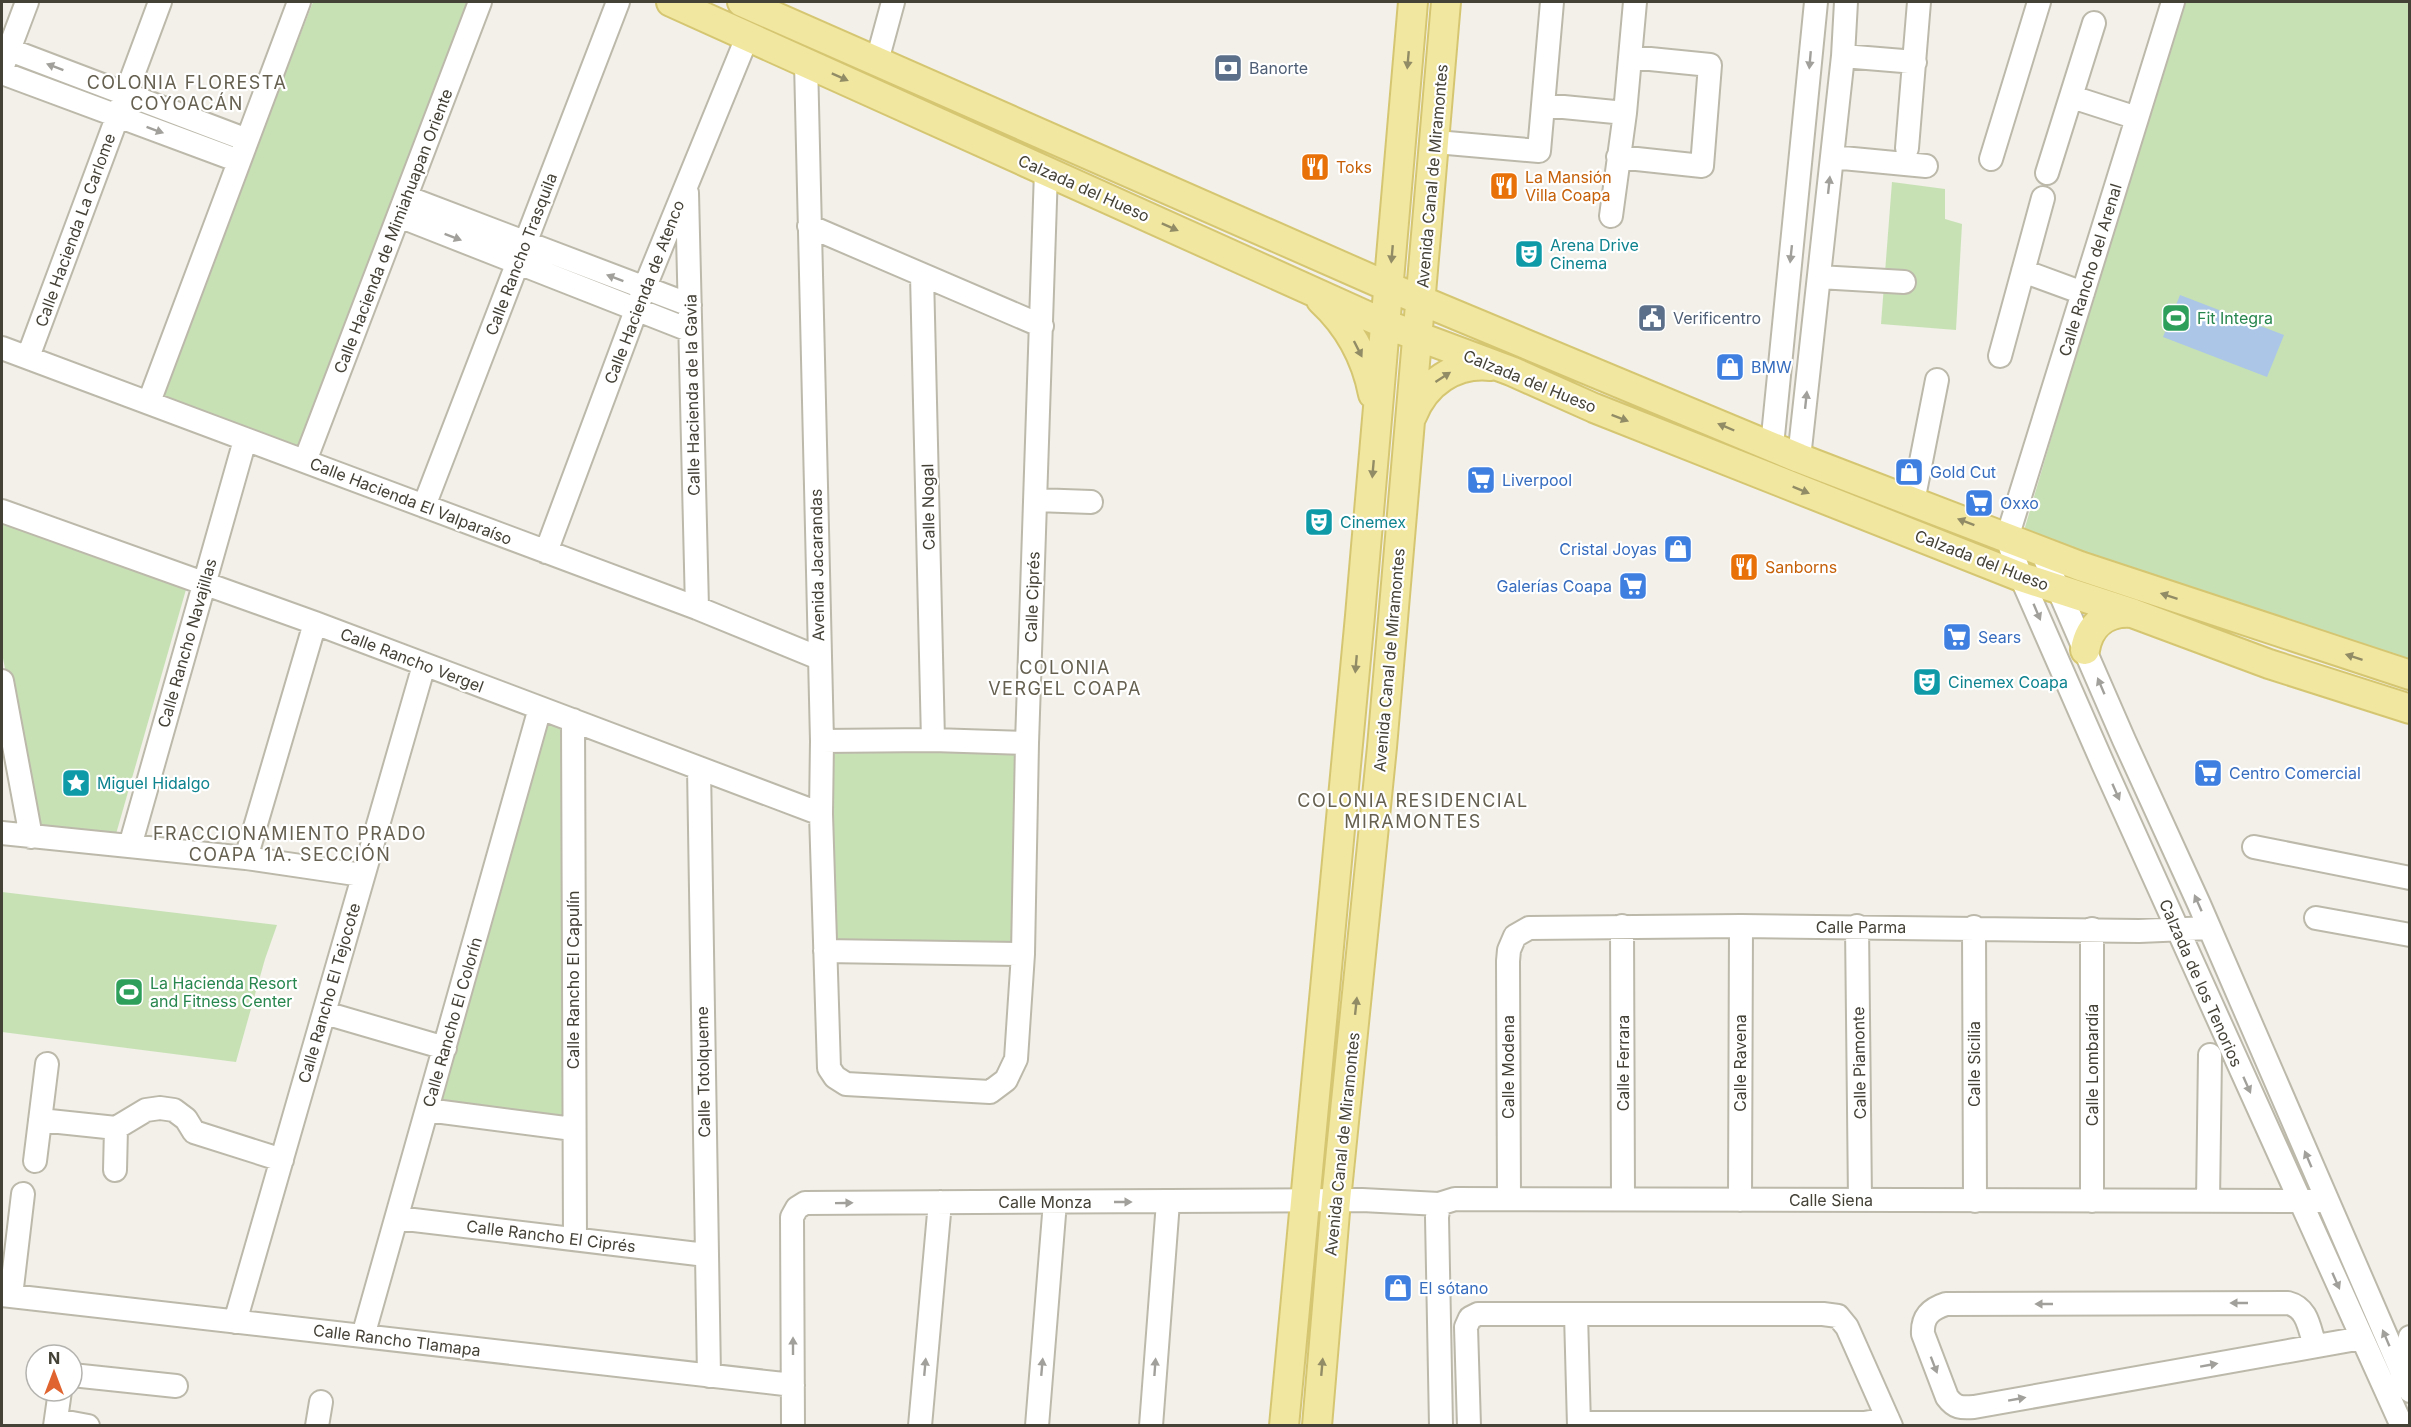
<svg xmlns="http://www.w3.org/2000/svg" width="2411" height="1427" font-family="Inter,sans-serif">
	<rect width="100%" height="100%" fill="#f2f0e8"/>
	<path fill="#c7e1b5" d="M313 2H477L301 453 158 400Z
		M2180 2H2409V662L2023 534Z
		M1892 182 1945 189V219L1962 224 1956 330 1881 324Z
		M2 517 189 579 114 841 36 829 2 653Z
		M540 717 572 727 569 1124 431 1108Z
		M823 748 1019 754 1016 946 827 944Z
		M2 892 277 925 265 959 236 1062 2 1032Z"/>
	<path fill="#abc6e7" d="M2180 295 2284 335 2267 377 2163 337Z"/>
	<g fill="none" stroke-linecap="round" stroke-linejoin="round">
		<g stroke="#bcb9ab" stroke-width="26">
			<path id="minor" d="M2173 2 2007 538 2021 577 2103 764 2402 1426
				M2 47 247 140
				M1843 56 1915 62
				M877 61 893 2
				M806 62 822 741 821 814 829 1068 835 1077 846 1084 990 1092 1006 1080 1016 1059 1023 954 1027 743 1046 171
				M4 63 27 2
				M2 73 239 161
				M2072 97 2137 118
				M1543 105 1625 113
				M1436 142 1539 151 1552 2
				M1907 148 1919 2
				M1618 157 1702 166 1710 65 1630 57
				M1832 157 1926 166
				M1991 159 2039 2
				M2047 173 2094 23
				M687 193 697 608
				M406 197 690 305
				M399 216 689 330
				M1611 216 1625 113 1635 2
				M809 226 1042 326
				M2023 271 2083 293
				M922 275 933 740
				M1819 277 1904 282
				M2 348 697 608 819 658
				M2000 356 2043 198
				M28 357 160 2
				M149 402 299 2
				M1772 446 1816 2
				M1799 458 1843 56 1846 2
				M305 461 480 2
				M1036 500 1091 502
				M1913 502 1937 380
				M424 506 618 2
				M2 511 315 623 821 814
				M546 552 644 289 748 35
				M2042 552 2124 740 2199 904 2410 1391
				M2 681 31 837
				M573 720 575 1239
				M822 741 933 740 1027 743
				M699 768 709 1376
				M2 833 246 858 362 875
				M130 846 245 440
				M2254 847 2410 878
				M246 858 315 623
				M2316 918 2410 935
				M1622 926 1623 1199
				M1857 926 1860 1200
				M1974 927 1975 1201
				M2092 929V1201
				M825 951 1023 954
				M325 1013 445 1048
				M427 1110 573 1129
				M40 1120 116 1128 146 1110 160 1108 174 1110 186 1119 194 1132 282 1160
				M35 1161 47 1064
				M115 1170 116 1128
				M1509 1199 1508 961 1509 950 1515 936 1529 928 1741 926 2139 931 2209 928
				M1740 1200 1741 926
				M2208 1201 2210 1055
				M1439 1204 1437 1217 1441 1426
				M397 1218 706 1255
				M2 1295 793 1385
				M11 1296 23 1194
				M1576 1314 1579 1426
				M235 1322 424 665
				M363 1336 540 708
				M2315 1346C2309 1328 2308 1308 2288 1303L1946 1304C1930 1309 1922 1317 1923 1334L1947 1397C1955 1408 1961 1408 1974 1407L2362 1338
				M72 1375 176 1386
				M2401 1378 2410 1337
				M56 1420 88 1426
				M1579 1423H1864L1888 1419
				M55 1426 60 1391
				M317 1426 321 1402
				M793 1426 792 1217 797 1208 805 1203 1362 1200 1439 1204 1455 1199 2326 1201
				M920 1426 940 1202
				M1037 1426 1055 1202
				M1151 1426 1168 1202
				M1469 1426 1466 1327 1470 1318 1478 1314H1823L1838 1316 1847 1327 1891 1426"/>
		</g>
		<g stroke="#d5c672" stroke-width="32">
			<path id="major" d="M671 2 1385 324 1511 371 1594 408 2021 577 2132 613 2269 664 2410 709
				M742 2 1389 287 1799 458 2080 566 2410 675
				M1321 300C1348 325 1366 358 1373 394
				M1412 416C1425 383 1455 362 1491 366
				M2085 650C2089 625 2107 611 2132 613
				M1284 1426 1360 616 1413 2
				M1317 1426 1336 1200 1382 747 1446 2"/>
		</g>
		<use href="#minor" stroke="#fff" stroke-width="22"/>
		<use href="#major" stroke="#f2e7a0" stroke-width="28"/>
	</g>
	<defs><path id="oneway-solid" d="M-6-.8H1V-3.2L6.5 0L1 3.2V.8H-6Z" transform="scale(1.5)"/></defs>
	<g fill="#928c66">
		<use href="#oneway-solid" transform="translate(1408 60) rotate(95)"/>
		<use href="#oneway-solid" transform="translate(840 77) rotate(24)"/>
		<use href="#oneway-solid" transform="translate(1170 227) rotate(24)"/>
		<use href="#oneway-solid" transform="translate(1392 254) rotate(95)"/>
		<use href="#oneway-solid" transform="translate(1358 349) rotate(63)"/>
		<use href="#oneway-solid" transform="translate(1443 377) rotate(-33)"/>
		<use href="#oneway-solid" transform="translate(1620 418) rotate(21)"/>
		<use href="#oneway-solid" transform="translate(1726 427) rotate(-157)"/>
		<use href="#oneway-solid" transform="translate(1373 469) rotate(95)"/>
		<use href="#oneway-solid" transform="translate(1801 490) rotate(22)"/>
		<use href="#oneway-solid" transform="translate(1966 522) rotate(-159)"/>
		<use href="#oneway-solid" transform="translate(2169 596) rotate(-162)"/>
		<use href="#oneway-solid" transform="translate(2354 657) rotate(-162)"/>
		<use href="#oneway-solid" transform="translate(1356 664) rotate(95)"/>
		<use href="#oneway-solid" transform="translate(1356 1006) rotate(-84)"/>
		<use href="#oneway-solid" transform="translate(1322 1367) rotate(-85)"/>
	</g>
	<g fill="#a2a09b">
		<use href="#oneway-solid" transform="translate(1810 60) rotate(95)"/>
		<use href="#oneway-solid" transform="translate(55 67) rotate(-159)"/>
		<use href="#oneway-solid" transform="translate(155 130) rotate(20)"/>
		<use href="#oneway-solid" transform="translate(1829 185) rotate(-84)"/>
		<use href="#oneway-solid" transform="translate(453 237) rotate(21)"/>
		<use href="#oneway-solid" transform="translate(1791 254) rotate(96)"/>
		<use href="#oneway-solid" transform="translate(615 278) rotate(-159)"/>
		<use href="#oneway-solid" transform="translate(1806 400) rotate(-84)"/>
		<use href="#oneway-solid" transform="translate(2037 612) rotate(67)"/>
		<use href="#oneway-solid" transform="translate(2101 686) rotate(-113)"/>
		<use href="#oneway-solid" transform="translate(2116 792) rotate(66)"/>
		<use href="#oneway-solid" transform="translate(2198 903) rotate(-114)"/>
		<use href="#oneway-solid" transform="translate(2247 1085) rotate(66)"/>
		<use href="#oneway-solid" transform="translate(2308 1159) rotate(-113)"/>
		<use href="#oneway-solid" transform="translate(1123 1202)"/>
		<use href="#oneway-solid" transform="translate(844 1203) rotate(-1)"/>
		<use href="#oneway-solid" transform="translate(2336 1281) rotate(66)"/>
		<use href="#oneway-solid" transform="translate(2239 1303) rotate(180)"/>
		<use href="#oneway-solid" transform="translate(2044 1304) rotate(180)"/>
		<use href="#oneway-solid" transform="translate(2386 1338) rotate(-113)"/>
		<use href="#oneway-solid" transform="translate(793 1346) rotate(-90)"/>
		<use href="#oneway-solid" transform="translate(1934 1365) rotate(69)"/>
		<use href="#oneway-solid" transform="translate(2209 1365) rotate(-10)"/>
		<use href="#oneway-solid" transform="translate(925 1367) rotate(-85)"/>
		<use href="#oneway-solid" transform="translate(1042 1367) rotate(-85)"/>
		<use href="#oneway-solid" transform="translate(1155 1367) rotate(-86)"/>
		<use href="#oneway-solid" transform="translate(2017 1399) rotate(-10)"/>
	</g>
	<defs>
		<g id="bank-square" transform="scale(1.5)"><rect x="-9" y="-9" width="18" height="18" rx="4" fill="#5c6f8a" stroke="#fff"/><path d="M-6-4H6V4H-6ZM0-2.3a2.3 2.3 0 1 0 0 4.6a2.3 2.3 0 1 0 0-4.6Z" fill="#fff"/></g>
		<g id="restaurant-square" transform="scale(1.5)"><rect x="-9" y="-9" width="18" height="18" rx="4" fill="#e8710a" stroke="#fff"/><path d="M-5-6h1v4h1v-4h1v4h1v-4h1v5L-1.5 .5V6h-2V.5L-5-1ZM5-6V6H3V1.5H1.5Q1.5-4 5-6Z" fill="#fff"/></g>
		<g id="theatre-square" transform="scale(1.5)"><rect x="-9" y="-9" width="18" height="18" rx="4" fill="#0f9aa8" stroke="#fff"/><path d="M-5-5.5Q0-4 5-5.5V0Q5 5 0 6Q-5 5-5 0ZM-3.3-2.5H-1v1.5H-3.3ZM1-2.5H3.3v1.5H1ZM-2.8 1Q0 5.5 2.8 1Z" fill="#fff"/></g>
		<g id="civic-square" transform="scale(1.5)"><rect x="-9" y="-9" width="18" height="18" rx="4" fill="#5c6f8a" stroke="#fff"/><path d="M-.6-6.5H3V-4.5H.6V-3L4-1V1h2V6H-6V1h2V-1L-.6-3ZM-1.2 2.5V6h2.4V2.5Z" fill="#fff"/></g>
		<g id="stadium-square" transform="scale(1.5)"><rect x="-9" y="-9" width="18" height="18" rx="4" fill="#2e9e5b" stroke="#fff"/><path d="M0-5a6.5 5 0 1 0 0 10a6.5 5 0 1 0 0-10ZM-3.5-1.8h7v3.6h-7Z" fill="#fff"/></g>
		<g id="shop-square" transform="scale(1.5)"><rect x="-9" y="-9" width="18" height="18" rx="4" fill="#3f7fe0" stroke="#fff"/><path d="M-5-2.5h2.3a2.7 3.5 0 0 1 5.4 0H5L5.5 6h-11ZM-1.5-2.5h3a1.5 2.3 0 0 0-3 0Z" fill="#fff"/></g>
		<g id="supermarket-square" transform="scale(1.5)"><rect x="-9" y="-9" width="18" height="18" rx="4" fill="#3f7fe0" stroke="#fff"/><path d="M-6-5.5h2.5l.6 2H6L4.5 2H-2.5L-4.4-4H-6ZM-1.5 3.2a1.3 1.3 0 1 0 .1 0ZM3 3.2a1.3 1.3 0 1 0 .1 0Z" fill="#fff"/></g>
		<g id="sight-square" transform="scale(1.5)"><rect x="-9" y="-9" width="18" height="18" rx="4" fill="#0f9aa8" stroke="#fff"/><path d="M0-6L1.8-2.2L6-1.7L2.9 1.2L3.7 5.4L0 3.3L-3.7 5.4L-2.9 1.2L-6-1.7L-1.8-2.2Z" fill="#fff"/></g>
	</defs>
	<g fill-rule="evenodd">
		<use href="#bank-square" x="1228" y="68"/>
		<use href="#restaurant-square" x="1315" y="167"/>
		<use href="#restaurant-square" x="1504" y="186"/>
		<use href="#theatre-square" x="1529" y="254"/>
		<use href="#civic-square" x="1652" y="318"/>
		<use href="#stadium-square" x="2176" y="318"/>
		<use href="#shop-square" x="1730" y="367"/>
		<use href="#shop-square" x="1909" y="472"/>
		<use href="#supermarket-square" x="1481" y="480"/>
		<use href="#supermarket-square" x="1979" y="503"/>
		<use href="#theatre-square" x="1319" y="522"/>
		<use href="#shop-square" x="1678" y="549"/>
		<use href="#restaurant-square" x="1744" y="567"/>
		<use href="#supermarket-square" x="1633" y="586"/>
		<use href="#supermarket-square" x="1957" y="637"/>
		<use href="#theatre-square" x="1927" y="682"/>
		<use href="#supermarket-square" x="2208" y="773"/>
		<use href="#sight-square" x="76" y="783"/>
		<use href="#stadium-square" x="129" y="992"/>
		<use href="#shop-square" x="1398" y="1288"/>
	</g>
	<g text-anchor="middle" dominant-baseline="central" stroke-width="4.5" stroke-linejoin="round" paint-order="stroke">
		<g font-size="16" fill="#4e5e75" stroke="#fff" text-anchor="start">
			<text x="1249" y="68">Banorte</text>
			<text x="1673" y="318">Verificentro</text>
		</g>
		<g font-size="16" fill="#c56008" stroke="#fff" text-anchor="start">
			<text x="1336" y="167">Toks</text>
			<text x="1525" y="177">La Mansión<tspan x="1525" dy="18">Villa Coapa</tspan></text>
			<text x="1765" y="567">Sanborns</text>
		</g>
		<g font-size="16" fill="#444137" stroke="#fff">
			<text transform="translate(1432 176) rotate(-85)">Avenida Canal de Miramontes</text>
			<text transform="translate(1084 188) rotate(24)">Calzada del Hueso</text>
			<text transform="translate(75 230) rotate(-70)">Calle Hacienda La Carlome</text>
			<text transform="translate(393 231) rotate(-69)">Calle Hacienda de Mimiahuapan Oriente</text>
			<text transform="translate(521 254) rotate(-69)">Calle Rancho Trasquila</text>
			<text transform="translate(2090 270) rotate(-73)">Calle Rancho del Arenal</text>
			<text transform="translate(644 292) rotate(-69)">Calle Hacienda de Atenco</text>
			<text transform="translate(1530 381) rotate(22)">Calzada del Hueso</text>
			<text transform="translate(692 395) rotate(-91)">Calle Hacienda de la Gavia</text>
			<text transform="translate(411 501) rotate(21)">Calle Hacienda El Valparaíso</text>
			<text transform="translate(928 507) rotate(-91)">Calle Nogal</text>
			<text transform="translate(1982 560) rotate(21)">Calzada del Hueso</text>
			<text transform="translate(817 565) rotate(-91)">Avenida Jacarandas</text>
			<text transform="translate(1032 597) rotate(-88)">Calle Ciprés</text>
			<text transform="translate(187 643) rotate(-74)">Calle Rancho Navajillas</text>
			<text transform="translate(412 660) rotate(21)">Calle Rancho Vergel</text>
			<text transform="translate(1389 660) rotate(-85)">Avenida Canal de Miramontes</text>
			<text x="1861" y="927">Calle Parma</text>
			<text transform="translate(573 980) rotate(-90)">Calle Rancho El Capulín</text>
			<text transform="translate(2201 983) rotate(66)">Calzada de los Tenorios</text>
			<text transform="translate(329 993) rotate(-74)">Calle Rancho El Tejocote</text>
			<text transform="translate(452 1022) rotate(-74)">Calle Rancho El Colorín</text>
			<text transform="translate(1623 1063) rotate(-90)">Calle Ferrara</text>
			<text transform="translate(1740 1063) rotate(-90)">Calle Ravena</text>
			<text transform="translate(1859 1063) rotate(-91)">Calle Piamonte</text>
			<text transform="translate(1974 1064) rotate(-90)">Calle Sicilia</text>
			<text transform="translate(2092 1065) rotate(-90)">Calle Lombardía</text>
			<text transform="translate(1508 1067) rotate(-90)">Calle Modena</text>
			<text transform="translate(703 1072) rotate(-91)">Calle Totolqueme</text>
			<text transform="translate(1342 1144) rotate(-84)">Avenida Canal de Miramontes</text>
			<text x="1831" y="1200">Calle Siena</text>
			<text x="1045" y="1202">Calle Monza</text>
			<text transform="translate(551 1236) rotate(7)">Calle Rancho El Ciprés</text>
			<text transform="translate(397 1340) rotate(7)">Calle Rancho Tlamapa</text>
		</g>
		<g font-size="16" fill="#0d838f" stroke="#fff" text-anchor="start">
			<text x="1550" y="245">Arena Drive<tspan x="1550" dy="18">Cinema</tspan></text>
			<text x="1340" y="522">Cinemex</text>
			<text x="1948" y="682">Cinemex Coapa</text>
			<text x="97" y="783">Miguel Hidalgo</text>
		</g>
		<g font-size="16" fill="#27864d" stroke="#fff" text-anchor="start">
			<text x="2197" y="318">Fit Integra</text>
			<text x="150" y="983">La Hacienda Resort<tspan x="150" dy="18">and Fitness Center</tspan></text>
		</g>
		<g font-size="16" fill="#366cbe" stroke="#fff" text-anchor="start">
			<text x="1751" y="367">BMW</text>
			<text x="1930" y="472">Gold Cut</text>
			<text x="1502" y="480">Liverpool</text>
			<text x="2000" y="503">Oxxo</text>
			<text x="1657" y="549" text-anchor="end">Cristal Joyas</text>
			<text x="1612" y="586" text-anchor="end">Galerías Coapa</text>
			<text x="1978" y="637">Sears</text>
			<text x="2229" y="773">Centro Comercial</text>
			<text x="1419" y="1288">El sótano</text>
		</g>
		<g font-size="18" letter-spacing="1.5" fill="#656050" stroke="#fff">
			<text x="187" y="82">COLONIA FLORESTA<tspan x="187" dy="21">COYOACÁN</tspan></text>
			<text x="1065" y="667">COLONIA<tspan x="1065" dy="21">VERGEL COAPA</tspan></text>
			<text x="1413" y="800">COLONIA RESIDENCIAL<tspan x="1413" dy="21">MIRAMONTES</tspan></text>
			<text x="290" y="833">FRACCIONAMIENTO PRADO<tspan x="290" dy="21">COAPA 1A. SECCIÓN</tspan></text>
		</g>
	</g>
	<rect width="2411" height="1427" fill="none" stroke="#444137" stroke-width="6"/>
	<g transform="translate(54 1373)"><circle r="28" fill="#ffffff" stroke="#b4b3af" stroke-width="1.5"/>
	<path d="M0-4.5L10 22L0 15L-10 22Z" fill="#e06430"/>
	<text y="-9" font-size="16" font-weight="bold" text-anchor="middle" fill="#444137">N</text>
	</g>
</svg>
